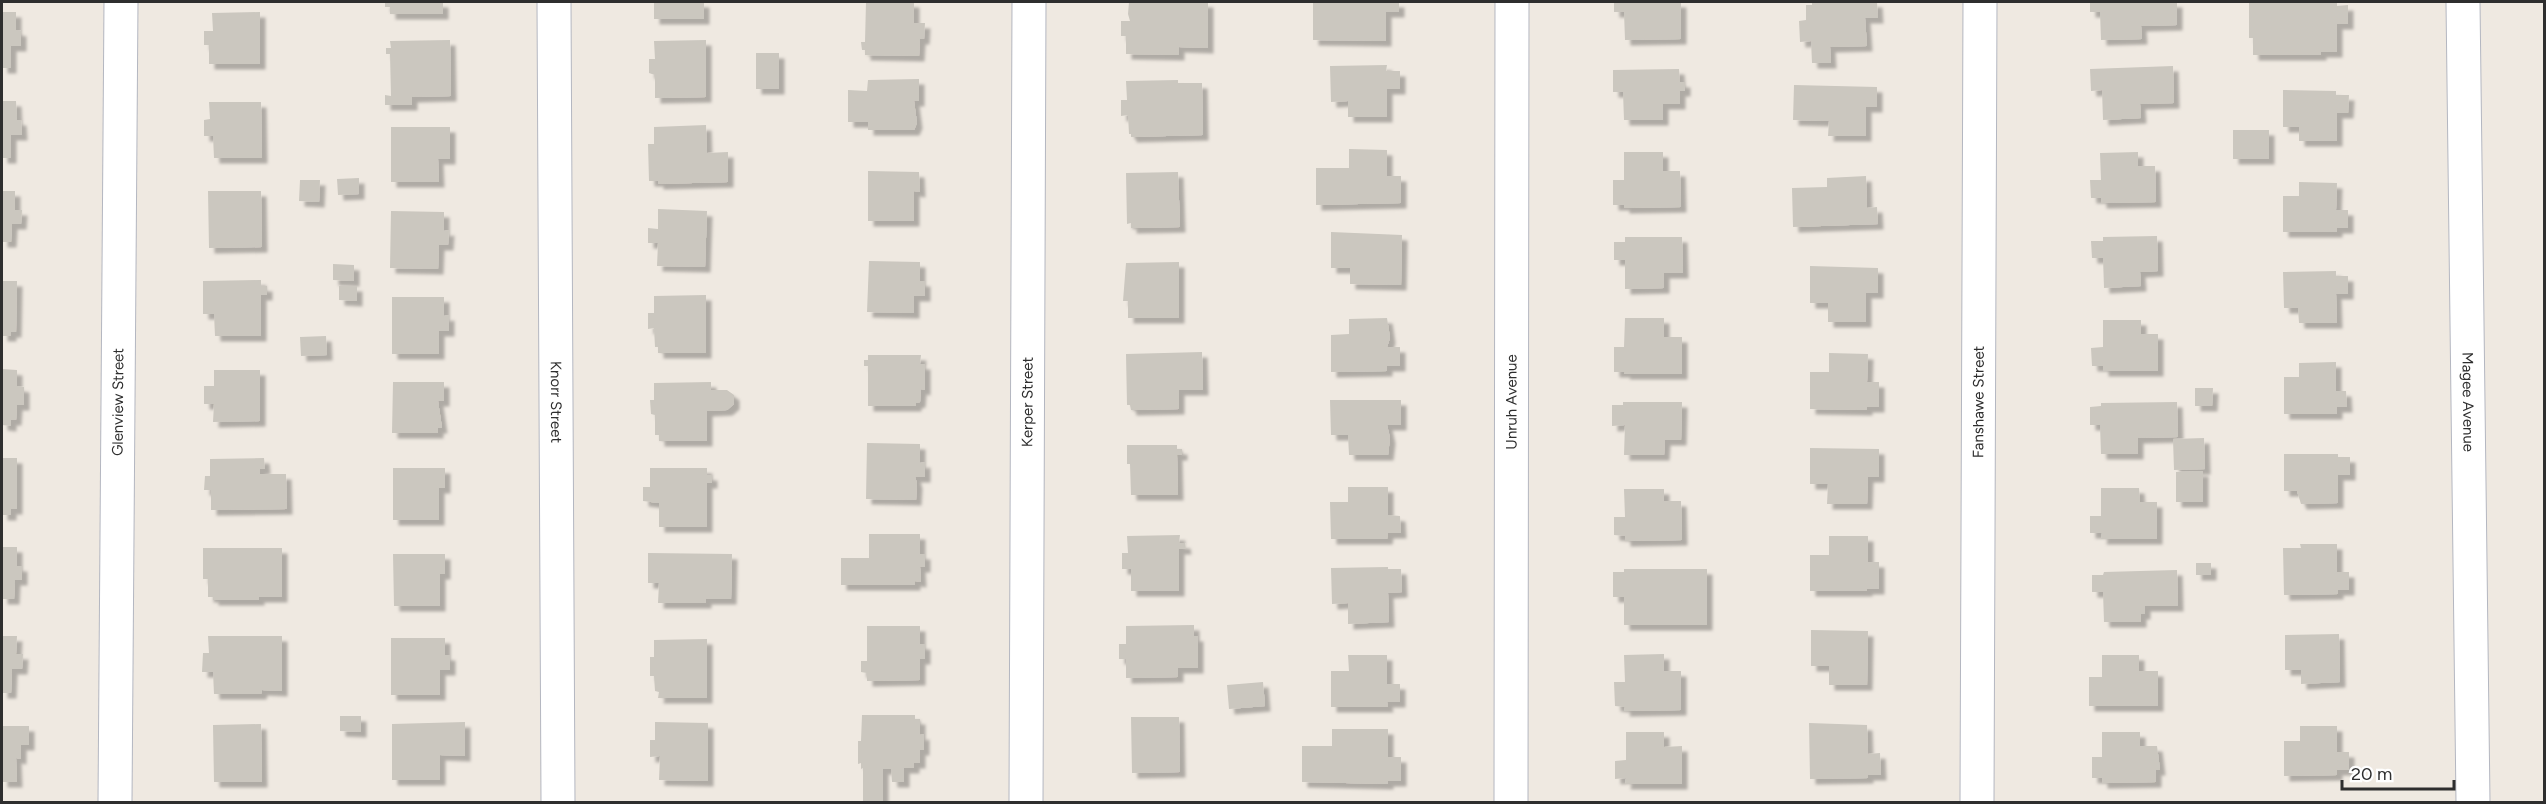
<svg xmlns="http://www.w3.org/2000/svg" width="2546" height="804" font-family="Figtree,sans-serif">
	<defs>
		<filter id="shadow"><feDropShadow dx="5.5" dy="5.5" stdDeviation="1.5" flood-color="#0004"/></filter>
	</defs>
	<rect width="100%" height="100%" fill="#efe9e1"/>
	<path fill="#cbc7bf" filter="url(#shadow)" d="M385 2H443V14H390V7H385Z
		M654 2H704V19H654Z
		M866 2H914V23H925L924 39H920L919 56 865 55V50H862L861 42H865Z
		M1129 2H1208V48L1179 47V55L1126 54V36H1121V21H1130L1128 14Z
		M1313 2H1399V12H1386V41L1313 40Z
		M1614 2H1681V39L1625 40 1624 12H1614Z
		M1812 2H1877L1878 18H1865L1867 46 1830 47 1831 63H1812L1811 41 1800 42 1799 21 1806 20V5H1812Z
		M2090 2H2177V25L2141 26 2142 39 2101 40 2100 12H2090Z
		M2249 2H2337V6L2348 5V24H2337V52H2321V55H2253V38H2249Z
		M2 12H16V30L21 31V46H11V68H2Z
		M260 12V64H209V45H204V31H213L212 13Z
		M450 40 451 96 412 97V105H385V95L391 96 390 54H386V48H391L390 41Z
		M706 40V97L655 98V75L649 73V59H655L654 41Z
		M756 53H779V89H756Z
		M1387 65 1386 71H1400V89H1387V117H1348V101L1331 102 1330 66Z
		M2173 66 2174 103 2140 104 2141 118 2103 120 2102 90 2091 91 2090 69Z
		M1679 69 1680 82H1685V91H1680V104H1663V120H1624L1623 92H1613V70Z
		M919 79V101H914L917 123 914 130H868V122H848V90L867 91 868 80Z
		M1178 80V83H1202L1203 135 1131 137V134H1129L1128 115 1121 116V100H1127L1126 81Z
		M1794 85 1877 87V107H1866V136H1828L1829 121 1793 120Z
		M2283 90 2336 91V95H2349L2348 113H2337V141H2299V127H2283Z
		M2 101H16L17 120H21L22 135H11V158H2Z
		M209 102H261L262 158H214L213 136H204V120L210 119Z
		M706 125 707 153 728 152V182L658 184V181H649L648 144H654V127Z
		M391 127H450V159H438L439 182H391Z
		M2233 130H2269V159H2233Z
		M1349 149 1387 150V176H1401V203L1316 205V168H1349Z
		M1624 152H1663V171H1680L1681 207 1624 208V205H1613V180H1624Z
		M2138 152V166H2155L2156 202 2101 203V198H2091L2090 180H2101L2100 153Z
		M868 171 919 172 920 192 914 191V221H868Z
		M1178 172 1180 227 1131 228V223L1127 224 1126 173Z
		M1866 176 1867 208 1877 207 1878 224 1793 227 1792 188 1827 187V178Z
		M359 178V194L338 195 337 179Z
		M300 180H320L319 202 299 201Z
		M2299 182 2337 183 2336 210H2348V228H2337V232H2283V196H2299Z
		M2 191H15V210H22L21 224H12L11 242H2Z
		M208 191H261L262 247 209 248Z
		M658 209 707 211 705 267 657 266 658 243H648V228L658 229Z
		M391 211 444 212V231L449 230 448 245H439L438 269 390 268Z
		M1331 232 1402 235 1401 285 1350 284V268H1331Z
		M2157 236 2158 271 2140 272 2141 286 2104 288 2103 258H2092L2091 241H2103V237Z
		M1625 237H1682L1683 273H1664V288L1625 289V260H1614V242H1625Z
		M869 261 920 262V281H925V296H914V313L867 312Z
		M1179 262V318H1128V301H1123L1126 263Z
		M333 264 354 265V281L333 280Z
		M1810 266 1878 268V293H1866V322H1828V303H1810Z
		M2336 271V276H2348V294H2336L2337 323H2299L2298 308H2284L2283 272Z
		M261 280V286H267V295H261V336H215L214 314H203V281Z
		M2 281H17L16 332H11V336H2Z
		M339 286H357V301L339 300Z
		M706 295V353H658V347H655L654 328 648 329V313H654V296Z
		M392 297H444V316L449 315V331H439V354H392Z
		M1387 318 1390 338 1387 347H1400V366H1387V371L1331 372V335L1349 334V319Z
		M1625 318H1664V337H1682V374H1624L1625 372H1614V347H1624Z
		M2103 320H2141V334H2158V371H2103V366H2092L2091 348 2103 347Z
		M326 336 327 355 301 356 300 337Z
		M1202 352 1203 390H1179V409L1131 410 1130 405H1127L1126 354Z
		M1829 353 1868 354 1867 382H1879V407H1867V410L1810 409V372H1829Z
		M868 355H921L920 364H925V390L921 389 920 402 916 403V406H868V366H864V360H868Z
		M2336 362V391H2346L2347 407H2337V414H2284V377H2299V363Z
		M2 369 17 370V386L24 387V405H17L16 420H11V426L2 425Z
		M214 370H260V421L213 422 214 404H204V386H214Z
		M393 382H444V401H438L442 428H438V433H392Z
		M711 382V390H727L734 395V404L727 410 707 411V441H659V435H655V415L651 414 650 400H654V383Z
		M2195 388H2213L2212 406H2195Z
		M1330 400H1401V425H1387L1390 438 1388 455H1349L1348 435H1331Z
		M1623 402H1682L1681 440H1665L1664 455H1624L1625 425 1612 426V405H1623Z
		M2177 402 2178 437 2138 438V454H2101L2100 425H2090V407L2101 406V403Z
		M2204 438 2205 469 2174 470 2173 439Z
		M867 443 920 444V463L925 462V477H915L917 483 916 500 866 499Z
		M1127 445H1177V449H1182V455H1177L1178 495H1131L1130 464H1127Z
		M1810 448 1879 449V477H1868L1867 504H1827L1828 484H1810Z
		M2284 454H2338V457H2350V475H2338V503L2301 504 2297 491H2284Z
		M2 458H17V509H11V515H2Z
		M264 458 265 469H260V474H286L287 509 211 510V490H204L205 476H210V459Z
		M393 468H445V488H439V520H393Z
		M650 468H707V475H712V483H707V527H659V503L643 501V487H650Z
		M2203 471V502H2176V472Z
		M1348 487H1388V515L1400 516 1401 533H1388L1387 539H1331L1330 502H1348Z
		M2101 488H2139L2140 502H2157V539H2101L2102 533H2090V516H2101Z
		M1624 489H1664V501H1681L1682 540 1625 541V536L1614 535V517H1625Z
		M869 534H920V554H925V567H920L921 582 915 581V585H841V558H869Z
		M1180 535 1179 543H1185L1186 549H1179V591H1131V569H1122V553H1128L1127 536Z
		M1829 536H1868V562H1879V589H1867V591H1810V555H1829Z
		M2300 544H2337V572H2349V590H2338V594L2284 595 2283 548H2301Z
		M2 547H17V566H22V580H15L14 599H2Z
		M203 548H282V597H259V600H213V597H208V579H203Z
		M648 553 732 554 731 599H706V603H658L659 583H648Z
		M393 554H445V574H440V606H394Z
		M2196 563H2211V575H2196Z
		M1388 567V569H1401L1402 592 1388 593 1389 622 1348 624V603L1332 604 1331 568Z
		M1624 569H1707V625H1624V597H1613V572H1624Z
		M2177 570 2178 606H2145V614H2141V622H2104L2103 592H2092V575H2103L2104 572Z
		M1194 625V636H1198V668H1178V677L1126 678V659H1119V644H1126V626Z
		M867 626H920V644H925V659H920V680L867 681V673L861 672V661H867Z
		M1811 630 1868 631 1867 685H1829V666H1811Z
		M2339 634 2340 682 2301 684V670H2285V635Z
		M2 636H17L16 654H23L22 669H12L11 693H2Z
		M208 636H282V691L262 690 261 694H214L213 672H202L203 653H209Z
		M391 638H445V655H450V670H440V695H391Z
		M707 639V698H658L659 692 655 691 654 676H650V657H654V640Z
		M1664 654V671H1681V710L1624 711 1625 707 1615 706 1614 682H1625L1624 655Z
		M1348 655H1387V684H1400V702H1387L1388 707H1331V671H1349Z
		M2102 655H2139V671H2158V706H2089V677H2102Z
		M1263 682 1265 706 1229 709 1227 685Z
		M862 715H915V719H920V735L924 734V750H920V763H914V768H904V782H892L891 769H883V801H863V768L861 769V763L858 764V741H861Z
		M340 716H361V732L340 731Z
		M1131 717H1179L1180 772 1132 773Z
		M465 722V756L440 755V780H392V724Z
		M655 722 708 723V781L659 780 660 756 650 757V740H655Z
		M1809 723 1867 725 1868 754 1880 753 1881 775H1868V778L1810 779Z
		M261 724 262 782H214L213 725Z
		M2 726H29V745H21V759L16 758 17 782H2Z
		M2300 726H2337V752H2349V770H2337V775L2284 776V741H2300Z
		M1332 729H1388V757H1401V781H1388V784L1302 782V746H1332Z
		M1626 732H1664V747L1682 746V784H1625L1626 778 1615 779V761L1626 760Z
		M2102 732H2140V746H2157L2160 770H2156V782L2102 783V778H2092V757H2102Z"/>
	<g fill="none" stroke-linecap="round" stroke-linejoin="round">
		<g stroke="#b4b7c1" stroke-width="35">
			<g id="minor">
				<path id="s1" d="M554 2 558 802"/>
				<path id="s2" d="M2463 2 2473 802"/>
				<path id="s3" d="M115 802 121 2"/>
				<path id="s4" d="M1026 802 1029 2"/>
				<path id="s5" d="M1511 802 1512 2"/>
				<path id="s6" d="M1977 802 1980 2"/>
			</g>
		</g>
		<use href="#minor" stroke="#fff" stroke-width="33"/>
	</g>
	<g text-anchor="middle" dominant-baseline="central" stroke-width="6" stroke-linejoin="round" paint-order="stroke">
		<g font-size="15" fill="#2e2e2e" stroke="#fff">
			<text stroke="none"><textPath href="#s3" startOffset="400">Glenview Street</textPath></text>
			<text stroke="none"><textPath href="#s1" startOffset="400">Knorr Street</textPath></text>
			<text stroke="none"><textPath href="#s4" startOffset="400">Kerper Street</textPath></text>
			<text stroke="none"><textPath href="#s5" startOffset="400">Unruh Avenue</textPath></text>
			<text stroke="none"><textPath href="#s6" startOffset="400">Fanshawe Street</textPath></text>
			<text stroke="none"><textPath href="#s2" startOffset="400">Magee Avenue</textPath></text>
		</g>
	</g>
	<rect width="2546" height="804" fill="none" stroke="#2e2e2e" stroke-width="6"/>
	<path d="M2342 780v9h112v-9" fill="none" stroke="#2e2e2e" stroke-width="3"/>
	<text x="2351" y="780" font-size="18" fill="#2e2e2e" stroke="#ffffff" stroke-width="4.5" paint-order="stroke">20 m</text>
</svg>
